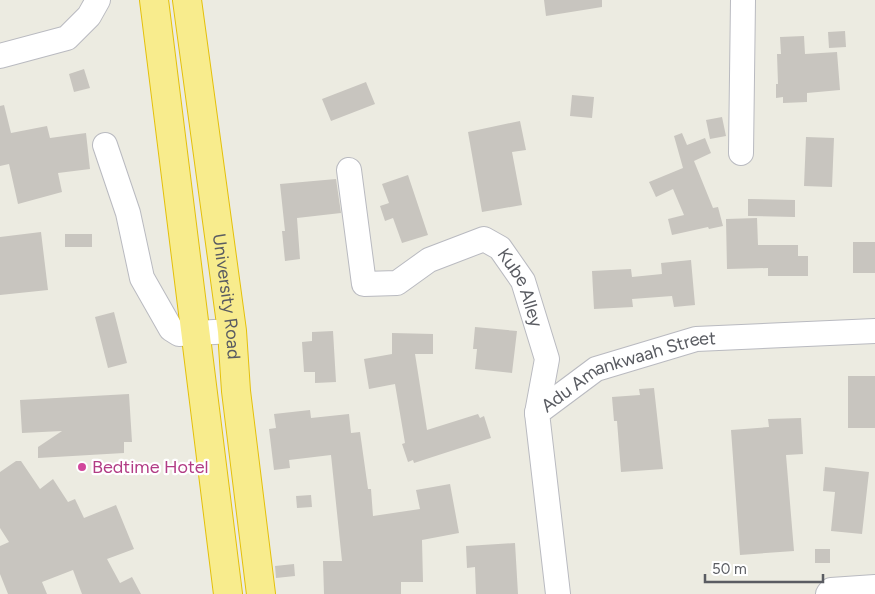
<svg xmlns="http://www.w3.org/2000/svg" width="875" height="594" font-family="Figtree,sans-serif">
	<rect width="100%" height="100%" fill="#ecebe1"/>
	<path fill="#c8c5bf" d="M544 0H602V7L546 16Z
		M845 31 846 47 829 48 828 32Z
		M804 36 805 54 837 52 840 90 807 93V102L783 103V97L776 98V84H778L777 54H781L780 37Z
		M84 69 90 88 74 92 69 74Z
		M366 82 375 104 331 121 322 99Z
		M572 95 594 97 592 118 570 116Z
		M4 105 11 133 47 126 50 138 86 133 90 169 58 173 62 192 18 204 9 164 0 166V106Z
		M722 117 726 136 710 139 706 120Z
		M520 121 526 150 512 152 522 205 482 212 468 132Z
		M682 133 687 145 705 138 711 153 694 161 713 208 718 207 723 226 709 229 708 227 672 235 668 219 684 215 673 189 656 197 649 182 683 168 674 136Z
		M806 137 834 138 832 187 804 186Z
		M408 175 428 235 402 243 393 218 385 221 380 206 389 203 382 184Z
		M336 179 341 213 297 218 300 259 285 261 282 231H285L280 184Z
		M748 199 795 200V217L748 216Z
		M757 218 758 245H798V256H808V276H768V268L727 269 726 219Z
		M41 232 48 290 0 295V237Z
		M65 234H92V247H65Z
		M853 242H875V273H853Z
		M691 260 695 305 674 307 672 296 632 299 633 307 594 309 592 271 631 269 632 277 662 274 661 263Z
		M114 312 127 363 108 368 95 317Z
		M475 327 517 331 512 373 475 369 477 349H473Z
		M333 331 336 382 315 383V372H304L302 342 312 341V332Z
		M392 333 433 334V354H415L427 430 478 414 480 418 484 416 491 438 414 463 413 460 408 462 402 444 405 443 395 384 369 389 364 359 392 354Z
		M848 376H875V428H848Z
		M654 388 663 469 621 472 617 421H614L612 397 640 395 639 389Z
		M129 394 132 442H124V453L38 458V447L62 431 22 433 20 400Z
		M310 410 311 418 349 414 351 433 360 432 368 489H371L373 516 420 509 416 490 450 484 459 533 422 540 423 582H401V594H324L323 561H342L331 455 289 460 290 468 274 470 269 429 276 428 274 414Z
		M801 418 803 454 786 455 794 551 740 555 731 430 769 427 768 419Z
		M16 461H21L40 489 53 479 68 502 75 499 84 518 116 505 134 549 107 559 120 583 132 577 141 594H82L73 570 42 582 47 594H8L0 574V546L9 542 0 528V472Z
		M825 467 869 472 862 534 831 531 835 492 823 491Z
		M311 495 312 507 297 508 296 496Z
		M515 543 518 594H476L475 567 467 568 466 546Z
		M815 549H830V563H815Z
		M294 564 295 576 276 578 275 566Z"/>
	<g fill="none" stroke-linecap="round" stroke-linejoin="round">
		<g stroke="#b9bac0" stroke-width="26">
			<g id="minor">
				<path d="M0 56 67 38 89 16 98 0"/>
				<path d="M105 145 128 213 142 278 171 329 179 334 232 331"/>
				<path d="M741 153 743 0"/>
				<path id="s1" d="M349 170 364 284 397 283 429 260 484 239 500 248 523 281 547 359 537 413"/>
				<path id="s2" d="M558 594 537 413 596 369 696 339 875 331"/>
				<path d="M828 594 831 590 875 587"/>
			</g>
		</g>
		<g stroke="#e4c00a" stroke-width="30">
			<g id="highway">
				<path d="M154 0 228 594"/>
				<path id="s3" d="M187 0 232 331 236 391 261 594"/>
			</g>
		</g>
		<use href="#minor" stroke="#fff" stroke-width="24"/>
		<use href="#highway" stroke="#f8ec8d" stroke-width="28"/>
	</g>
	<circle fill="#d1479c" stroke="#fff" stroke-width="2" cx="82" cy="467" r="5"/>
	<g text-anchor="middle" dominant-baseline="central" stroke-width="4.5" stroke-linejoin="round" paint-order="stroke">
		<g font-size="18" fill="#5a5c62" stroke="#fff">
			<text stroke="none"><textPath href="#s1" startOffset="310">Kube Alley</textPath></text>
			<text stroke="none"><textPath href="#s3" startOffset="299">University Road</textPath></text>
			<text stroke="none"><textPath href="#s2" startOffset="285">Adu Amankwaah Street</textPath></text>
		</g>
		<g font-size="18" fill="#b23c85" stroke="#fff" text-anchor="start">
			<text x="92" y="467">Bedtime Hotel</text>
		</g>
	</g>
	<path d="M705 574v8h118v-8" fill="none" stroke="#5a5c62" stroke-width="2.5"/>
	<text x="712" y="574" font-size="15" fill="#5a5c62" stroke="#ffffff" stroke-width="4" paint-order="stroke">50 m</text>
</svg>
